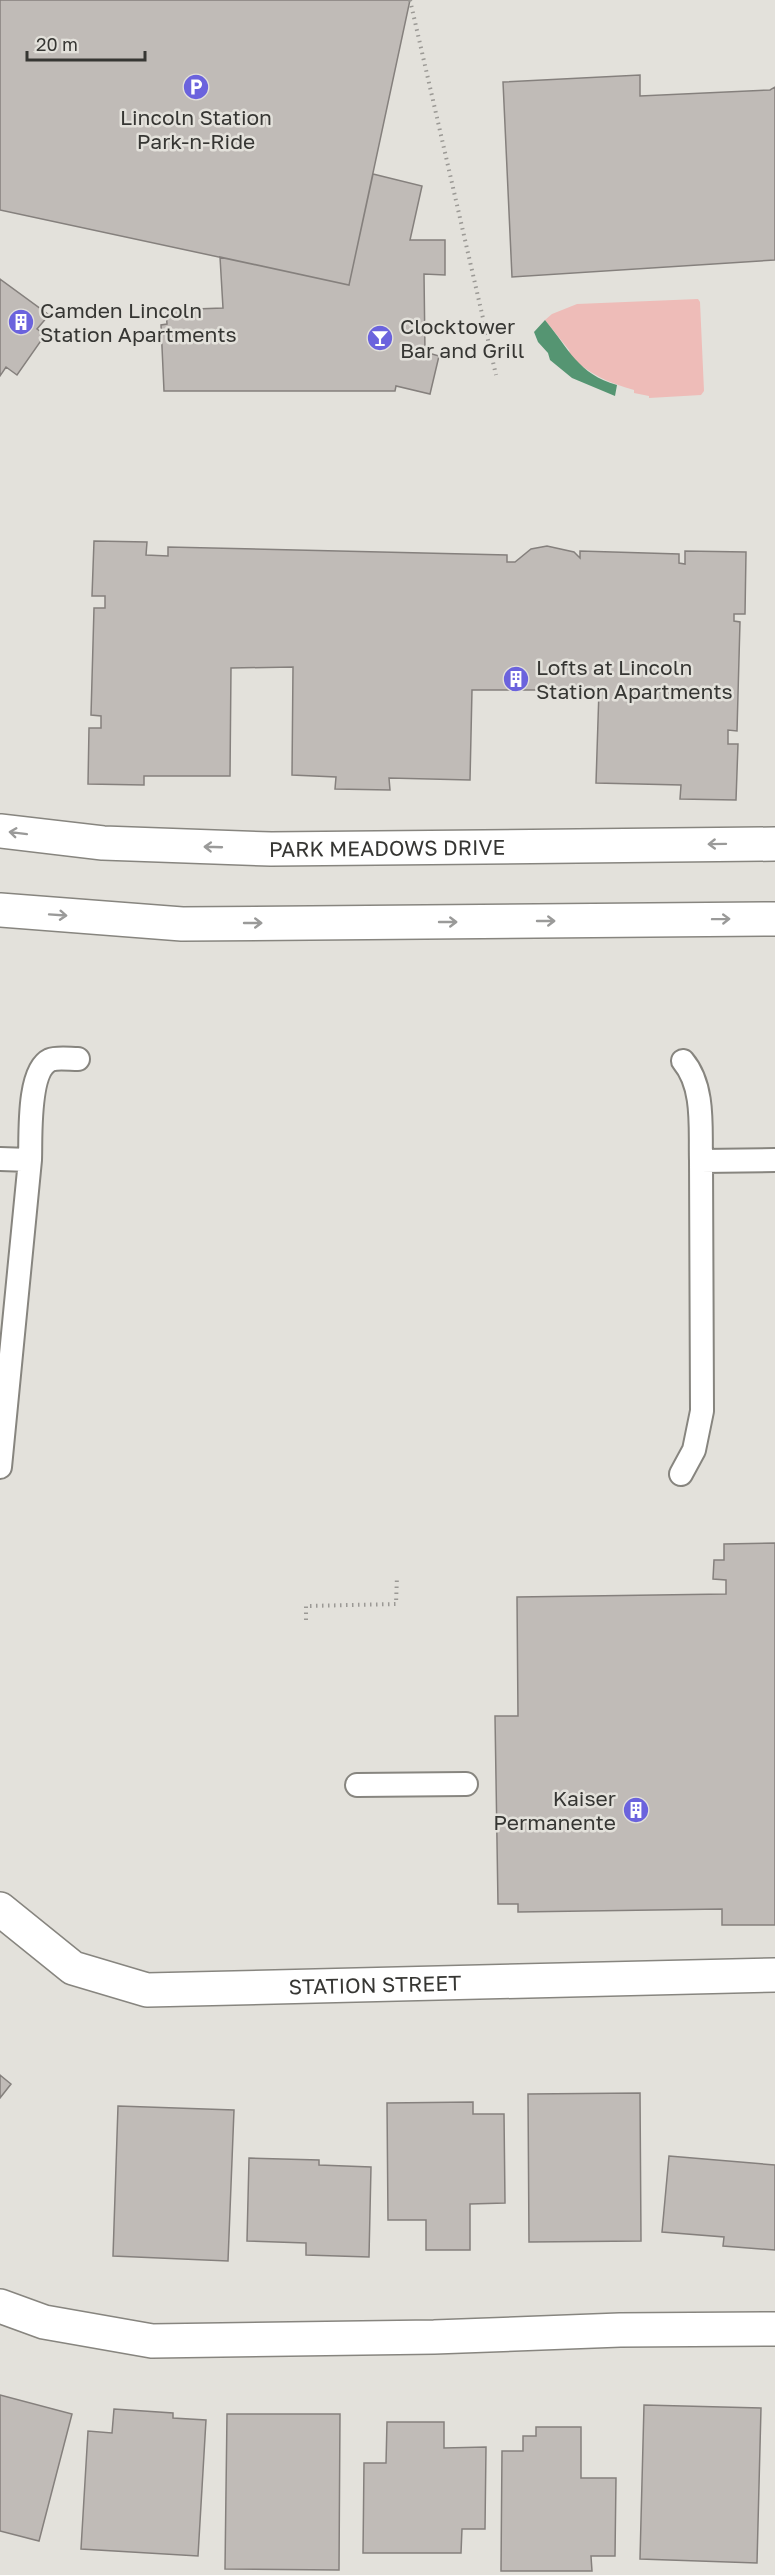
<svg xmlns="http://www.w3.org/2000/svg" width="775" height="2575" font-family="'Golos Text',sans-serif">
	<rect width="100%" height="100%" fill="#e3e1db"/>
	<path fill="#eebcb8" d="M698 299 700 302 704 391 701 395 649 398V396L634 393V390C609 383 589 374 570 356L569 350 545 320 552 314 577 304Z"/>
	<path fill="#559572" d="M545 320C569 349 578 374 617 385L615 396 572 378 550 360 548 353 538 342 534 332Z"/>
	<path fill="#c0bbb7" stroke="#85807d" stroke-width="1.5" d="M0 0H410L349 285 0 210Z
		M640 75V96L770 90 775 87V260L512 277 503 82Z
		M373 174 422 186 410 240H445V275L424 274 425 352 439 356 430 394 396 386 395 391H164L161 325 167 324 166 310 223 308 220 257 349 285Z
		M0 279 49 315 37 329 45 335 17 375 6 367 0 376Z
		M94 541 147 542 146 555 168 556V547L507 555V562H515L531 549 547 546 574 552 580 558V551L679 554V563L685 564V551L746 552 745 614H734V621L740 622 737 731 728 730V744H738L736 800 680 799 681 785 596 783 599 690H472L470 780 389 778 390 790 335 789 336 777 292 775 293 667 231 668 230 776H144V785L88 784 89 728H101V716L91 715 94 608H105V596H92Z
		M775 1543V1925H722V1909L518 1912V1904H498L495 1716H518L517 1597 726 1594V1580L713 1579 714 1560H724V1544Z
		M0 2075 11 2084 0 2098Z
		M640 2093 641 2241 529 2242 528 2094Z
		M473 2102V2114H504L505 2203 470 2204V2250H426V2220H388L387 2103Z
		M118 2106 234 2110 228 2261 113 2256Z
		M669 2156 775 2165V2250L723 2246 724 2237 662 2232Z
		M249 2158 319 2160V2165L371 2167 369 2257 306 2255V2243L247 2241Z
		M0 2395 72 2414 39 2541 0 2531Z
		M644 2405 761 2408 757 2563 640 2559Z
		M114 2409 173 2413V2418L206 2420 198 2556 81 2549 88 2431 112 2433Z
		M227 2414H340L339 2570 225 2569Z
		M387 2422H444V2448L486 2447 485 2529H462L461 2553H363L364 2463H386Z
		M536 2427H581V2478H616L615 2556H591L592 2571H501L502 2451H523V2436H536Z"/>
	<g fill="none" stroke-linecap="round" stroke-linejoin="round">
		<g stroke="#87857f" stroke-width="26">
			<path id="lane" d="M683 1061C705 1087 700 1129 701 1161L775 1160
				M0 1159 30 1160C31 1137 27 1071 50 1060 57 1057 70 1059 78 1059
				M0 1467 30 1160
				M681 1474 694 1450 702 1411 701 1161
				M357 1785 466 1784"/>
		</g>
		<g stroke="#87857f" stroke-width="36">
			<g id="street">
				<path id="s1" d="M0 1909 73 1968 147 1990 775 1975"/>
				<path d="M0 2306 44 2322 152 2341 434 2337 620 2330 775 2329"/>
			</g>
		</g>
		<g stroke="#87857f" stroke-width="36">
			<g id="secondary">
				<path id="s2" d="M0 831 103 843 271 849 775 844"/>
				<path d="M0 910 182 924 775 919"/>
			</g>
		</g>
		<path stroke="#9b9995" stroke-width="4" stroke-dasharray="1.5 4.5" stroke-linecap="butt" d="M410 0 496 375
			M306 1620V1606L396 1604 397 1576"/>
		<use href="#lane" stroke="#fff" stroke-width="22"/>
		<use href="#street" stroke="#fff" stroke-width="33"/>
		<use href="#secondary" stroke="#fff" stroke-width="33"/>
	</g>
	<defs><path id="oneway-shaft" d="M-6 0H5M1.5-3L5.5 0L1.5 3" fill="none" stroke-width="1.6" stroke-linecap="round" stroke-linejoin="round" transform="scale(1.5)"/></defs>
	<g stroke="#9a9a99">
		<use href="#oneway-shaft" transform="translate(18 833) rotate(-173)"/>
		<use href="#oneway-shaft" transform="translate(717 844) rotate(179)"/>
		<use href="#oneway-shaft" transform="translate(213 847) rotate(-178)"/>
		<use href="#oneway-shaft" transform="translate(58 915) rotate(4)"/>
		<use href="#oneway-shaft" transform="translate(721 919) rotate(-1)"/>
		<use href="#oneway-shaft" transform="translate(546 921)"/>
		<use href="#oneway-shaft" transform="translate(448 922)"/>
		<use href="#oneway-shaft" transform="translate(253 923)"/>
	</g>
	<defs>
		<g id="parking-disc" transform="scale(1.35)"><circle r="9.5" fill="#6b63dd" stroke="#e3e1db"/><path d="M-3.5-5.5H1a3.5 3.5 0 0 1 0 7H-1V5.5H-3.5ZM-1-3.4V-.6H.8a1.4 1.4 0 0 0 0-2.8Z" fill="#fff"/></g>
		<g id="building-disc" transform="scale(1.35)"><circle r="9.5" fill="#6b63dd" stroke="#e3e1db"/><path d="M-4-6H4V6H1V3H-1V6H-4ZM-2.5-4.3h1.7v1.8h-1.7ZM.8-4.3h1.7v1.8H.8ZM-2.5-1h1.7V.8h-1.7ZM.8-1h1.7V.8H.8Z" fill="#fff"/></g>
		<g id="bar-disc" transform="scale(1.35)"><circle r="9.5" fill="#6b63dd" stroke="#e3e1db"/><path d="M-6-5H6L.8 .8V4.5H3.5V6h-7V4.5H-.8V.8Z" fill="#fff"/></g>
	</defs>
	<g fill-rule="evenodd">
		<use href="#parking-disc" x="196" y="87"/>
		<use href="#building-disc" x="21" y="322"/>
		<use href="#bar-disc" x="380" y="338"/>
		<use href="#building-disc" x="516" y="679"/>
		<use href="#building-disc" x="636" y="1810"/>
	</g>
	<g text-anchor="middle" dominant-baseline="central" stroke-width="5" stroke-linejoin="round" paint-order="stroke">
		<g font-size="21" fill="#363633" stroke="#e3e1db" text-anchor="start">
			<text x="196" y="117" text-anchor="middle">Lincoln Station<tspan x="196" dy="24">Park-n-Ride</tspan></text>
			<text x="40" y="310">Camden Lincoln<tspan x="40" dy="24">Station Apartments</tspan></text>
			<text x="400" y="326">Clocktower<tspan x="400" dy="24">Bar and Grill</tspan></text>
			<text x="536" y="667">Lofts at Lincoln<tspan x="536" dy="24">Station Apartments</tspan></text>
			<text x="616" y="1798" text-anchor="end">Kaiser<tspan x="616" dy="24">Permanente</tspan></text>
		</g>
		<g font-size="21" fill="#363633" stroke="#e3e1db">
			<text stroke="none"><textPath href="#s2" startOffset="388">PARK MEADOWS DRIVE</textPath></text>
			<text stroke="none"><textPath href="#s1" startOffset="399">STATION STREET</textPath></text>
		</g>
	</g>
	<path d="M27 51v9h118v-9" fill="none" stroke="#363633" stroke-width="3"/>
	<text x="36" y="51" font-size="18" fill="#363633" stroke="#e3e1db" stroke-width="4.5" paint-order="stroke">20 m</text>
</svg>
